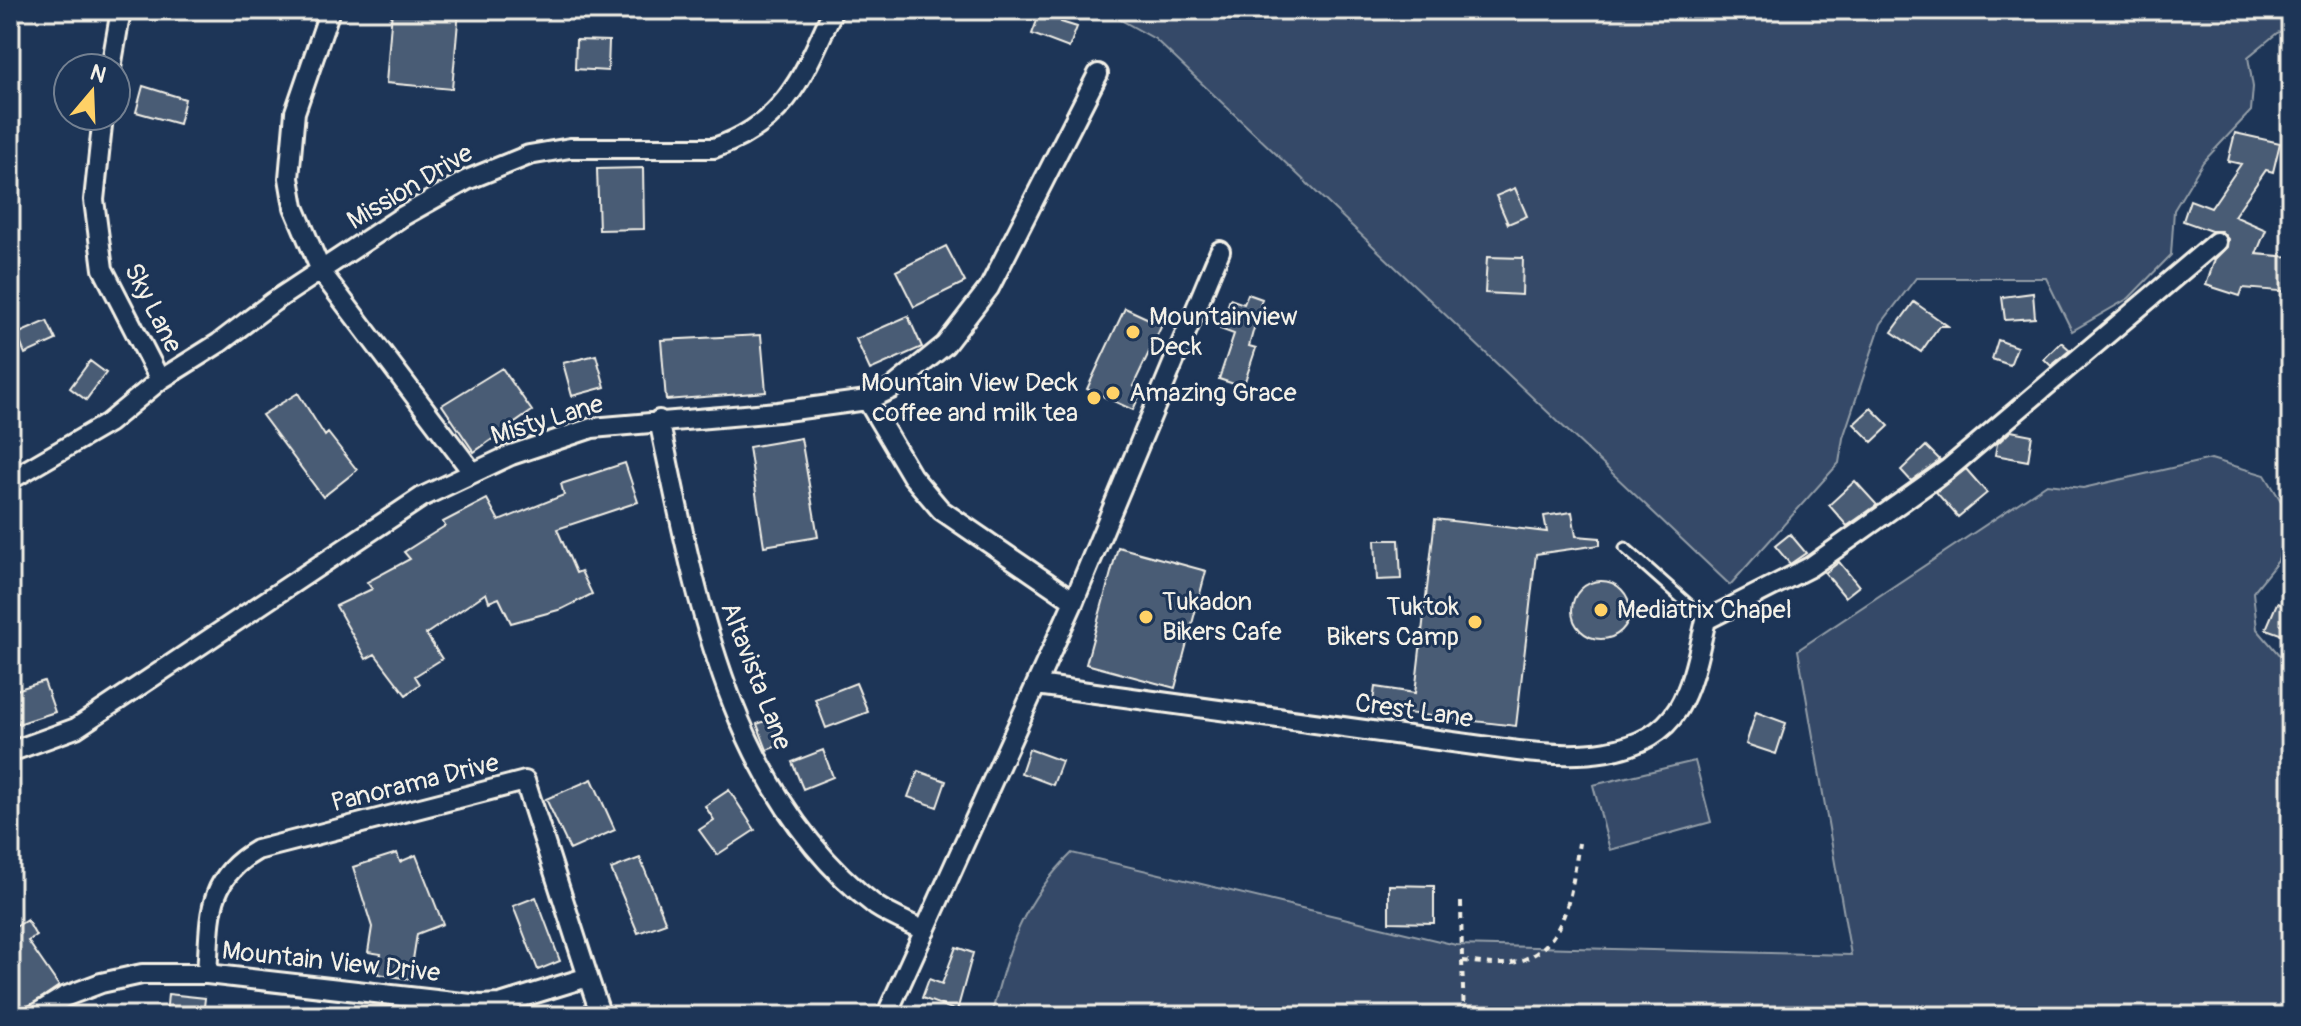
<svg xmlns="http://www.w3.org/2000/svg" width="2301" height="1026" font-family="Pangolin,sans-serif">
	<rect width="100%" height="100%" fill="#1d3557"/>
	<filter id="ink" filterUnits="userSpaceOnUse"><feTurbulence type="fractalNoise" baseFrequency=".0125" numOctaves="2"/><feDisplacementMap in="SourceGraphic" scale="16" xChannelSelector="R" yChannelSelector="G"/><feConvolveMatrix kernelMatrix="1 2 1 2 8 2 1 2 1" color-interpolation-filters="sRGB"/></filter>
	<g filter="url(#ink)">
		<path fill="#354a67" stroke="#949ea8" stroke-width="2" d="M1103 10H2291V27L2277 33 2248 57 2253 87 2251 111 2203 162 2174 210 2171 255 2129 298 2072 331 2046 278H1916L1881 324 1843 438 1839 463 1730 585 1155 39Z
			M2211 459 2265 475 2289 514 2278 561 2253 592 2257 629 2281 657 2291 653V1016H991C1009 948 1020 904 1072 853L1456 945 1851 955 1798 650 2047 484 2083 488Z
			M1695 761 1711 822 1610 850 1593 785Z"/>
		<path fill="#485b74" stroke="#f4f1e8" stroke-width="2" d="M392 10H459L452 89 386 83Z
			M1041 10H1065L1061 22 1077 27 1069 48 1032 34Z
			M576 40 609 41 608 71 575 69Z
			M143 86 185 99 179 124 136 112Z
			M2235 133 2280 143 2273 172 2266 170 2234 216 2266 230 2256 254 2291 257V292L2243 288 2240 296 2206 285 2215 259 2227 247 2228 239 2221 231H2211L2183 221 2190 200 2211 208 2241 164 2228 161Z
			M643 168 644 229 599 230 597 169Z
			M1515 188 1527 216 1508 224 1496 196Z
			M946 246 965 282 914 307 896 271Z
			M1487 257 1523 258 1522 295 1485 293Z
			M2033 293 2035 318 2005 320 2002 297Z
			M1248 294 1262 299 1249 346 1256 348 1243 387 1219 379 1234 334 1220 329 1230 299 1244 304Z
			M1914 302 1948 326H1939L1921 352 1892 332Z
			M1125 308 1162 325 1133 386 1142 390 1133 410 1087 389Z
			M908 316 922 347 870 370 856 339Z
			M47 321 56 340 25 354 17 334Z
			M761 335 766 392 666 400 661 340Z
			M1998 340 2017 347 2010 365 1992 359Z
			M2061 342 2070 350 2051 366 2044 359Z
			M596 355 605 387 572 396 563 363Z
			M90 361 106 373 86 400 70 388Z
			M502 368 532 411 474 452 442 405Z
			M298 393 325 436 328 433 357 470 323 497 262 415Z
			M1871 408 1889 426 1872 442 1854 424Z
			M2011 431 2032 435 2028 461 1995 455 1997 444Z
			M801 438 818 537 764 546 749 447Z
			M1926 446 1940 460 1911 481 1901 470Z
			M625 463 638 502 557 529 576 573 581 571 592 594 562 609 511 623 499 598 489 602 486 593 426 634 442 659 415 676 420 684 406 695 375 654 366 659 336 606 372 589 367 582 410 559 404 552 445 526 443 522 487 499 499 521 564 495 561 484Z
			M1966 469 1987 493 1958 517 1936 492Z
			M1855 481 1877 505 1847 526 1829 505Z
			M1572 512 1576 536 1600 538V545L1536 554 1516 726 1372 709 1375 687 1415 693 1435 519 1547 532 1544 516Z
			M1790 534 1806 553 1790 564 1775 546Z
			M1375 540H1399L1401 579 1377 580Z
			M1118 547 1206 571 1175 688 1086 664Z
			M1839 562 1859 586 1845 597 1825 573Z
			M1572 610a29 29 0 1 1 58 0a29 29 0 1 1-58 0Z
			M2277 603 2291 608V638L2266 629Z
			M44 681 55 712 18 724 10 692Z
			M856 683 868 712 826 728 815 699Z
			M1756 712 1786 723 1776 754 1746 744Z
			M774 718 785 743 767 750 757 724Z
			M1029 749 1062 761 1053 785 1021 773Z
			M823 750 833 777 803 789 792 762Z
			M918 771 946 781 937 807 908 797Z
			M592 779 615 830 570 850 546 799Z
			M729 790 755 830 717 855 699 830 714 820 705 806Z
			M397 853 400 862 416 855 443 924 417 934 410 979 378 974 381 954 368 952 372 927 353 867Z
			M640 858 666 923 638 933 611 869Z
			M1389 885 1434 886V923L1389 922Z
			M536 897 560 961 538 970 513 906Z
			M10 916 17 926 27 920 36 936 28 941 59 986 15 1016H10Z
			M956 947 973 953 957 1011 922 998 929 979 942 984Z
			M168 994 205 998 203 1016H166Z"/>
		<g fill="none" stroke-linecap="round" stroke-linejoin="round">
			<g stroke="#f4f1e8" stroke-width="15">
				<path id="service" d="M1625 548 1706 620"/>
			</g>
			<g stroke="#f4f1e8" stroke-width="24">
				<path id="minor" d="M330 10 295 112 289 178 294 207 322 273 473 473
					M111 68 121 10
					M103 116 94 200 103 269 160 380
					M867 400 912 476 941 510 1074 601
					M659 420C695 589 728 794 876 906 891 916 909 923 925 931
					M10 480 108 423 160 380 219 343 273 302 403 216 467 180 529 155 570 148H714C786 124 804 74 833 10
					M1037 685 1518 751C1570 757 1647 760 1678 709 1694 682 1699 649 1706 620L1810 567 1948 469 2216 242
					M10 752 76 728 422 497 511 455 592 428 778 412 867 400 891 389 945 345 989 288 1098 74
					M207 974C211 921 204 880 257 850L525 781 588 977
					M33 1016 64 997 101 983 142 974H207L480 1005 500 1004 588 977 601 1016
					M886 1016 1074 601 1220 251"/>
			</g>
			<path stroke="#f4f1e8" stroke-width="4" stroke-dasharray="6 6" stroke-linecap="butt" d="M1461 902 1462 961C1478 962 1496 966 1512 963 1568 951 1571 890 1579 843
				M1462 961 1464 1016"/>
			<use href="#service" stroke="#1d3557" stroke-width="9"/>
			<use href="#minor" stroke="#1d3557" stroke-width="18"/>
		</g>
	</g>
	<g fill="#ffd166" stroke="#1d3557" stroke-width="3">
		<circle cx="1133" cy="332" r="8"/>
		<circle cx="1113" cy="393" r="8"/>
		<circle cx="1094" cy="398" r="8"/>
		<circle cx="1601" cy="610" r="8"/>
		<circle cx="1146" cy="617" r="8"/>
		<circle cx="1475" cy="622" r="8"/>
	</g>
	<g text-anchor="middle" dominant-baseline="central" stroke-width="6" stroke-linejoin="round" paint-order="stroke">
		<g font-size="26" fill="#f4f1e8" stroke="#1d3557">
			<text transform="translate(410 187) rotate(-31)">Mission Drive</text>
			<text transform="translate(153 308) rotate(63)">Sky Lane</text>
			<text transform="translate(547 420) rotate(-17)">Misty Lane</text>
			<text transform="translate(756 676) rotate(69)">Altavista Lane</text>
			<text transform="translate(1414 711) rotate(8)">Crest Lane</text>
			<text transform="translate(415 783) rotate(-14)">Panorama Drive</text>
			<text transform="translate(331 962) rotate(6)">Mountain View Drive</text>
		</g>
		<g font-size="26" fill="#f4f1e8" stroke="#1d3557" text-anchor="start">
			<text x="1149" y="317">Mountainview<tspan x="1149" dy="30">Deck</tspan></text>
			<text x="1078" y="383" text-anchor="end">Mountain View Deck<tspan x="1078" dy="30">coffee and milk tea</tspan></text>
			<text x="1129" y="393">Amazing Grace</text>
			<text x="1162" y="602">Tukadon<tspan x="1162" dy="30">Bikers Cafe</tspan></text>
			<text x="1459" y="607" text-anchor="end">Tuktok<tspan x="1459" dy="30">Bikers Camp</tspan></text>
			<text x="1617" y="610">Mediatrix Chapel</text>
		</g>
	</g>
	<rect width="2301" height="1026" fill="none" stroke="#1d3557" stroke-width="40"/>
	<rect x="20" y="20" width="2261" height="986" fill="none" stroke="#f4f1e8" stroke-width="3" filter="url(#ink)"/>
	<g transform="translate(92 92) rotate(19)"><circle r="38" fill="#1d3557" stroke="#738091" stroke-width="2"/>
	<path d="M0-6L14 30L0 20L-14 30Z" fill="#ffd166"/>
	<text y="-12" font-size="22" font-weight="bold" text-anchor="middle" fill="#f4f1e8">N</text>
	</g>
</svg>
